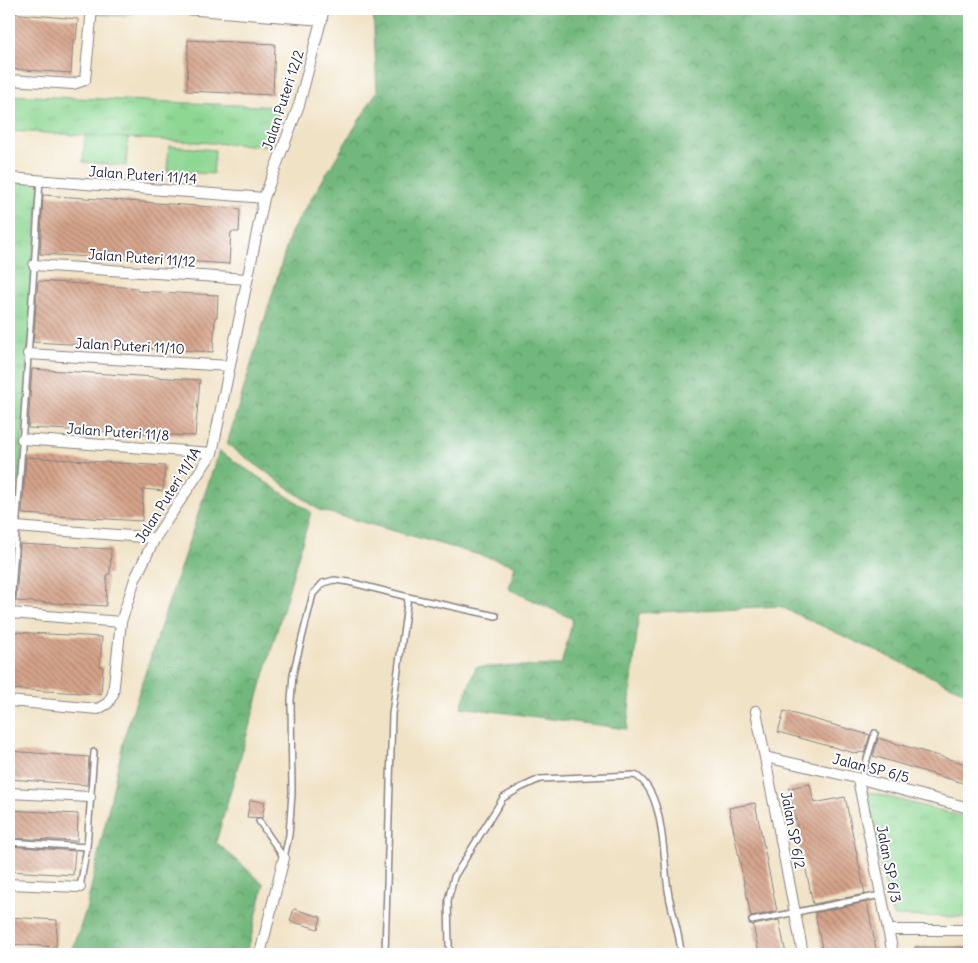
<svg xmlns="http://www.w3.org/2000/svg" width="978" height="963" font-family="Delius,sans-serif">
	<defs>
		<pattern id="grass-tufts" width="24" height="20" patternUnits="userSpaceOnUse" patternTransform="scale(1.25)"><rect width="24" height="20" fill="#8dd793"/><path d="M3 7l-1-3M5 7V3M7 7l1-3M15 17l-1-3M17 17v-4M19 17l1-3" fill="none" stroke="#79b880"/></pattern>
		<pattern id="forest-crowns" width="20" height="18" patternUnits="userSpaceOnUse" patternTransform="scale(1.25)"><rect width="20" height="18" fill="#72b87d"/><path d="M2 6a3 3 0 1 1 6 0M12 15a3 3 0 1 1 6 0" fill="none" stroke="#5d9568"/></pattern>
		<pattern id="building-back-hatch" width="6" height="6" patternUnits="userSpaceOnUse" patternTransform="scale(1.25)"><rect width="6" height="6" fill="#d5a389"/><path d="M-1 5l2 2M0 0l6 6M5-1l2 2" fill="none" stroke="#ac8471"/></pattern>
	</defs>
	<rect width="100%" height="100%" fill="#fff"/>
	<filter id="ink" filterUnits="userSpaceOnUse"><feTurbulence type="fractalNoise" baseFrequency=".02" numOctaves="2"/><feDisplacementMap in="SourceGraphic" scale="10" xChannelSelector="R" yChannelSelector="G"/><feConvolveMatrix kernelMatrix="1 2 1 2 8 2 1 2 1" color-interpolation-filters="sRGB"/></filter>
	<filter id="wash" filterUnits="userSpaceOnUse"><feTurbulence type="fractalNoise" baseFrequency=".0096" numOctaves="4" result="noise"/><feDisplacementMap in="SourceGraphic" scale="20" xChannelSelector="R" yChannelSelector="G"/><feGaussianBlur stdDeviation="1.12" result="paint"/><feColorMatrix in="noise" values="0 0 0 0 0 0 0 0 0 0 0 0 0 0 0 0 0 1.4 0 .05"/><feComposite in="paint" operator="in"/></filter>
	<g filter="url(#wash)">
		<rect width="100%" height="100%" fill="#f0e2c5"/>
		<path fill="url(#grass-tufts)" stroke="#587c67" d="M92 9H140L126 16 93 14Z
			M9 95 281 107 265 146 9 131Z
			M9 178 40 180 9 637Z
			M861 790 969 818V917L893 916Z"/>
		<path fill="url(#forest-crowns)" stroke="#4a6d5c" d="M373 9H969V694L779 606 639 613 627 729 461 707 476 667 561 665 573 619 509 589 515 565 319 510 227 444 291 232 377 91Z
			M219 451 311 512 216 842 264 884 247 954H71L86 910 125 734Z"/>
		<path fill="#8dd793" stroke="#587c67" d="M85 135 128 138 126 166 83 162Z
			M169 146 215 150 213 174 167 171Z"/>
		<g id="blocks">
			<path fill="url(#building-back-hatch)" d="M9 13 78 19 76 40H73L71 73 9 69Z
				M188 40 275 44 273 95 187 91Z
				M43 195 240 209 239 232H231L229 264 140 258 139 260 40 254Z
				M38 281 137 288V291L218 295 217 317H215L213 352 33 342Z
				M32 369 200 380 195 436 28 428Z
				M26 457 165 466 163 491 143 489 142 521 22 514Z
				M20 544 111 549 110 574H107L106 606 16 601Z
				M14 632 102 637 100 666 103 667 101 694 9 689Z
				M784 711 870 735 864 753 859 752 858 754 778 732Z
				M878 738 969 765V785L873 756Z
				M9 751 89 757 87 785 9 779Z
				M810 784 814 803 845 797 865 894 813 904 789 788Z
				M250 800 265 802 262 818 247 817Z
				M755 803 777 911 751 917 729 808Z
				M9 810 78 814 77 841 9 838Z
				M9 846 75 851 73 875 9 871Z
				M867 902 877 954H823L815 913Z
				M294 909 321 917 318 929 290 921Z
				M9 917 57 920 56 947 9 944Z
				M779 920 786 954H759L753 925Z
				M915 947H969V954H915Z"/>
		</g>
	</g>
	<g filter="url(#ink)">
		<use href="#blocks" fill-opacity="0" stroke="#898280" stroke-width="1"/>
		<g fill="none" stroke-linecap="round" stroke-linejoin="round">
			<g stroke="#898280" stroke-width="8">
				<path id="lane" d="M9 637 40 180
					M861 779 875 733
					M259 821 284 858
					M9 842 87 847
					M284 858 289 835 292 793 291 700 293 674 313 594 323 583 334 580 349 582 408 597 496 616
					M80 887 87 847 94 752
					M752 921 881 895
					M385 954 392 714 408 597
					M450 954 449 945 448 900 454 877 503 798 520 788 540 779 635 775C665 791 663 859 668 890 671 911 680 933 681 954"/>
			</g>
			<g stroke="#898280" stroke-width="12">
				<path id="street" d="M185 9 322 20
					M9 80 73 84 85 80 92 9
					M9 178 264 198
					M34 265 247 279
					M28 354 230 366
					M22 439 212 453
					M16 527 155 538
					M10 613 121 622
					M9 701 98 709 108 703 113 694 121 622 135 579 155 538 212 453 264 198 299 105 324 9
					M756 711 803 954
					M765 757 861 779 969 808
					M858 779 893 954
					M9 793 90 797
					M9 884 80 887
					M888 930H969
					M260 954 284 858"/>
			</g>
			<use href="#lane" stroke="#fff" stroke-width="5"/>
			<use href="#street" stroke="#fff" stroke-width="10"/>
		</g>
	</g>
	<g text-anchor="middle" dominant-baseline="central" stroke-width="4" stroke-linejoin="round" paint-order="stroke">
		<g font-size="14" fill="#22223b" stroke="#fff">
			<text transform="translate(283 100) rotate(-72)">Jalan Puteri 12/2</text>
			<text transform="translate(143 175) rotate(4)">Jalan Puteri 11/14</text>
			<text transform="translate(142 258) rotate(4)">Jalan Puteri 11/12</text>
			<text transform="translate(130 346) rotate(3)">Jalan Puteri 11/10</text>
			<text transform="translate(118 432) rotate(4)">Jalan Puteri 11/8</text>
			<text transform="translate(168 495) rotate(-58)">Jalan Puteri 11/1A</text>
			<text transform="translate(871 768) rotate(14)">Jalan SP 6/5</text>
			<text transform="translate(793 830) rotate(79)">Jalan SP 6/2</text>
			<text transform="translate(889 864) rotate(79)">Jalan SP 6/3</text>
		</g>
	</g>
	<rect width="978" height="963" fill="none" stroke="#fff" stroke-width="30"/>
</svg>
